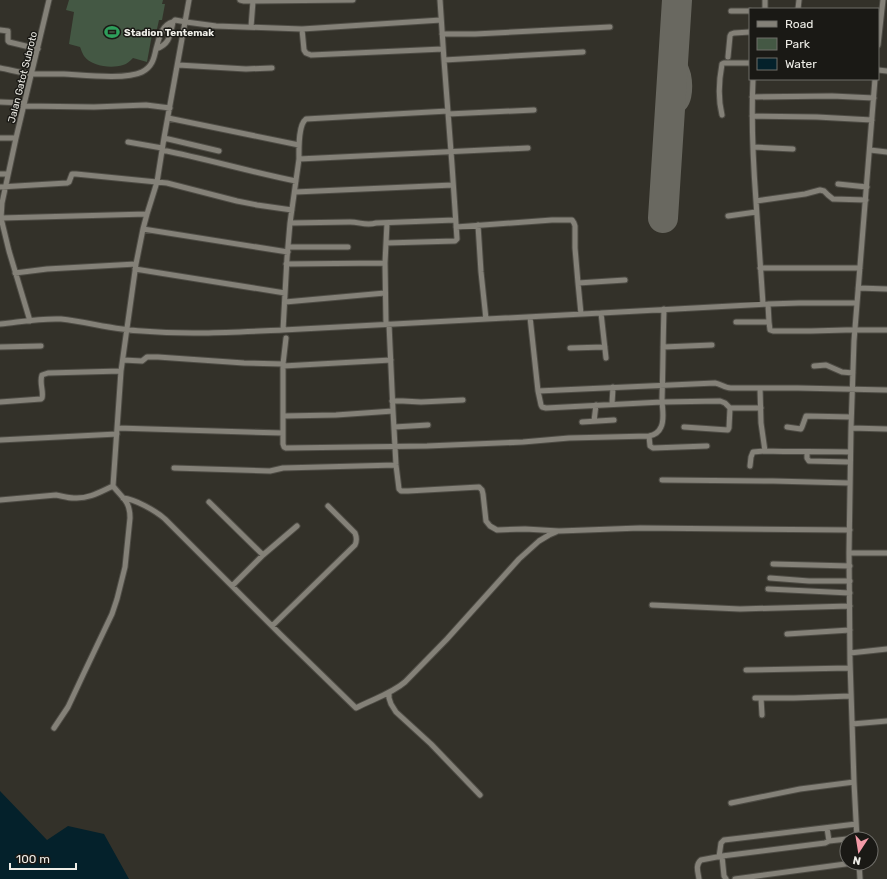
<svg xmlns="http://www.w3.org/2000/svg" width="887" height="879" font-family="Rubik,sans-serif">
<style>
.green{fill:#445844}
.water{fill:#04212b}
.lines{fill:none;stroke-linecap:round;stroke-linejoin:round}
.taxiway{stroke:#696860;stroke-width:12}
.runway{stroke:#696860;stroke-width:30}
.minor-casing{stroke:#4e4c45;stroke-width:7}
.minor{stroke:#848178;stroke-width:5}
.labels{text-anchor:middle;stroke-width:3;stroke-linejoin:round;paint-order:stroke}
.poi-label{font-size:10px;font-weight:bold;fill:#efeee8;stroke:#1a1915;text-anchor:start}
.street-label{font-size:10px;fill:#efeee8;stroke:#1a1915}
</style>
<rect width="100%" height="100%" fill="#333129"/>
<!-- green -->
<path class="green" d="M69,0H163L162,4H165L162,20H159L157,29H153L147,62L133,58C130,61 127,64 123,65C111,69 91,66 84,56C82,53 81,49 80,47L69,44L74,12L66,10Z"/>
<!-- water -->
<path class="water" d="M0,791L47,840L68,826L104,834L129,879H0Z"/>
<g class="lines">
<!-- taxiway -->
<path class="taxiway" d="M670,105L672,107C688,111 687,85 685,75C682,65 677,55 674,45"/>
<!-- runway -->
<path class="runway" d="M663,218L677,0"/>
<!-- minor casing -->
<g class="minor-casing">
<path id="minor" d="M240,0L244,1H253
M765,9V0
M798,9L799,0
M731,11H750
M251,27L253,1L353,0
M302,29L304,50L306,53L311,55L443,49
M0,30L8,31V41L9,42L38,49
M442,34H475L610,27
M878,45L883,0
M156,49C159,39 161,25 173,22
M728,57L730,36L731,34L734,33L750,32
M444,60L583,52
M178,65L246,69L272,68
M0,68C11,70 22,73 33,74C43,74 53,74 64,74C83,75 126,80 142,72C152,67 154,59 156,49C170,44 170,35 173,22L175,20L186,22L216,26L302,29L441,20
M878,70L887,71
M753,79C751,120 753,161 756,201
M752,97L832,96L874,98
M0,102L24,103
M23,106L94,107L146,105L170,108
M448,111L306,119C298,125 299,148 299,159L528,148
M448,114L534,110
M722,115C718,99 719,80 722,64L724,63H750
M752,116L817,117L872,120
M168,118L299,145
M0,138H16
M164,138L219,151
M128,142L162,148
M753,147L793,149
M162,150C207,159 251,172 296,181
M870,150L887,152
M0,174H8
M838,184L867,187
M0,187L67,183L69,182L72,174H76L167,183L237,201L257,205L292,210
M295,192L453,185
M147,214L157,182L164,138L189,0
M728,216L756,212
M1,218L147,214L143,229L136,264L47,269L15,273
M290,223L350,222C360,222 366,226 376,223L455,220
M478,225L481,272L486,319
M456,227L552,220H572L574,223L575,226V248L578,283
M143,229L288,252
M386,243L455,241L457,239L452,165L444,60L440,0
M288,247H348
M286,264L385,263
M760,268H860
M135,269L285,293
M858,288L887,289
M285,302L385,293
M763,304L756,201L805,194L820,190L824,191L828,195L833,199L866,200
M768,304L769,322
M601,313L606,358
M581,314L578,283L625,280
M530,317L538,391L541,405L542,407L546,408L662,402L720,401L725,403L730,408H761
M30,321L9,251L1,218L2,203L16,138L49,0
M736,322H769L770,330L773,331H811L846,330H887
M0,324C20,322 40,318 61,319C88,322 115,330 142,331C189,335 236,332 283,330L768,304L799,303H857
M386,324L385,263L387,223
M389,324L393,411L396,465L399,489L401,491H408L479,487L482,490L483,494L486,521L490,526L497,530L525,529L559,531L640,528L850,530
M283,330L287,258L290,223L299,159
M286,338L283,364V444L284,447L286,448L427,446L523,442L569,438L649,436C654,435 659,432 661,427C665,419 662,408 662,399C663,369 663,339 664,309
M0,347L41,346
M663,347L712,345
M570,348L605,347
M123,360L142,361L147,357H158L244,363L283,364
M283,366L391,360
M814,366L826,365L842,372L853,373
M760,388L761,423L765,451C794,452 822,451 850,452
M538,391L715,383C721,384 725,388 731,388H798L887,390
M392,401H403L421,402L463,400
M0,402L41,399L42,398C44,391 39,383 42,375L48,373L121,371
M612,404L613,387
M283,416L336,415L393,411
M594,421L596,405
M582,422L614,420
M394,427L428,425
M684,427L728,430L729,428L730,408
M787,427L801,429L802,427L806,416L851,417
M117,428L283,433
M851,428L887,429
M649,436L650,446L653,448L707,446
M0,440L117,434
M807,452V458L809,461L850,462
M750,466L751,457L753,452L765,451
M174,468L270,471L283,468L396,465
M662,480L773,481L850,483
M123,498C135,499 156,511 165,519L280,634L356,708C373,699 391,694 405,682L447,639L519,559L539,541L549,535L556,532
M0,500L56,495C62,496 68,498 74,498C89,499 100,492 113,486
M209,502L263,555
M849,553H887
M773,564L850,566
M770,578L809,581H850
M232,586L263,555L297,526
M768,589L850,593
M652,605L740,609L850,606
M272,626L355,545C357,541 357,538 355,533L328,506
M787,634L850,630
M850,653L887,649
M746,670L850,668
M389,693V698L391,704L396,712L431,744L480,795
M755,698H794L851,696
M761,698L762,715
M852,724L887,721
M54,728L68,707L83,675L112,614L117,599L125,567L130,518C130,501 123,499 113,486L121,371L136,264
M731,803L800,789L854,782
M827,828L829,841
M857,839L854,782L850,661L849,553L851,428L854,341L875,79
M722,856L724,876L726,879
M719,857L721,843L724,840L856,824
M859,863L860,879
M699,879C698,872 695,865 701,860L722,856L825,843L829,841L847,839
M735,879L853,863"/>
</g>
<!-- minor -->
<use href="#minor" class="minor"/>
</g>
<!-- icons -->
<defs>
<g id="stadium-bare" transform="scale(1.2)"><path d="M0-5a6.5 5 0 1 0 0 10a6.5 5 0 1 0 0-10ZM-3.5-1.8h7v3.6h-7Z" fill="#2e9e5b" stroke="#1a1915" stroke-width="2.5" paint-order="stroke"/></g>
</defs>
<g fill-rule="evenodd">
<use href="#stadium-bare" x="112" y="32"/>
</g>
<g class="labels">
<!-- poi labels -->
<g class="poi-label">
<text x="124" y="36">Stadion Tentemak</text>
</g>
<!-- street labels -->
<g class="street-label">
<text transform="translate(22 77) rotate(-76)" y="4">Jalan Gatot Subroto</text>
</g>
</g>
<!-- legend -->
<rect x="749" y="8" width="130" height="72" fill="#1a1915" stroke="#6f6e69"/>
<rect x="757" y="21" width="20" height="6" fill="#848178" stroke="#6f6e69"/>
<text x="785" y="28" font-size="12" fill="#efeee8">Road</text>
<rect x="757" y="38" width="20" height="12" fill="#445844" stroke="#6f6e69"/>
<text x="785" y="48" font-size="12" fill="#efeee8">Park</text>
<rect x="757" y="58" width="20" height="12" fill="#04212b" stroke="#6f6e69"/>
<text x="785" y="68" font-size="12" fill="#efeee8">Water</text>
<!-- north arrow -->
<g transform="translate(859 851) rotate(192)"><circle r="19" fill="#1a1915" stroke="#6f6e69"/>
<path d="M0-3L7 15L0 10L-7 15Z" fill="#f39aa7"/>
<text y="-6" font-size="11" font-weight="bold" text-anchor="middle" fill="#efeee8">N</text>
</g>
<!-- scale -->
<path d="M10 863v6h66v-6" fill="none" stroke="#efeee8" stroke-width="2"/>
<text x="16" y="863" font-size="12" fill="#efeee8" stroke="#1a1915" stroke-width="3" paint-order="stroke">100 m</text>
</svg>
